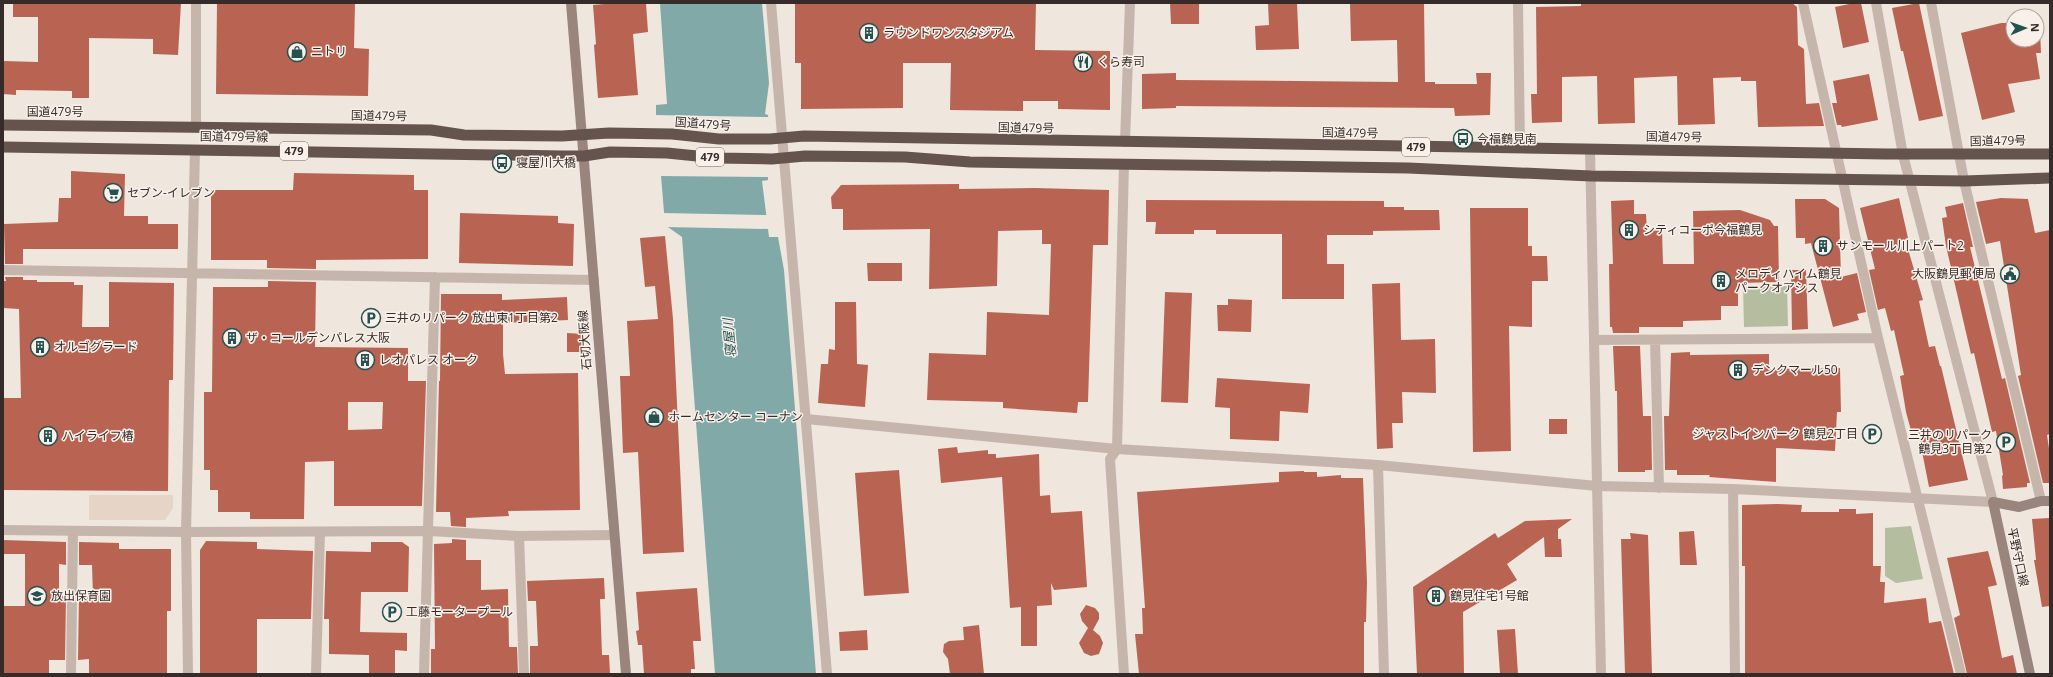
<svg xmlns="http://www.w3.org/2000/svg" width="2053" height="677" font-family="'Open Sans','Noto Sans JP',sans-serif">
<style>
.green{fill:#b5bd9f}
.plaza{fill:#e6d5c6}
.water{fill:#80a9a8}
.pier{fill:#efe6de}
.building{fill:#b96352;fill-rule:evenodd}
.lines{fill:none;stroke-linecap:round;stroke-linejoin:round}
.minor{stroke:#c6b5ab;stroke-width:10}
.tertiary{stroke:#c6b5ab;stroke-width:10}
.secondary{stroke:#9a857c;stroke-width:10}
.trunk{stroke:#65544e;stroke-width:11}
.labels{text-anchor:middle;stroke-width:3;stroke-linejoin:round;paint-order:stroke}
.shield{fill:#f8f0e9;stroke:#706763;stroke-width:1}
.shield-label{font-size:11px;font-weight:bold;fill:#352c29}
.poi-label{font-size:12px;fill:#352c29;stroke:#f8f0e9;text-anchor:start}
.street-label{font-size:12px;fill:#352c29;stroke:#f8f0e9}
.water-label{font-size:13px;font-style:italic;fill:#235251;stroke:#f8f0e9}
</style>
<rect width="100%" height="100%" fill="#efe6de"/>
<!-- green -->
<path class="green" d="M1787,286L1788,326L1744,327L1743,287Z
M1911,526L1923,579L1896,583L1885,576V528Z"/>
<!-- plaza -->
<path class="plaza" d="M89,495H173V508L165,520H89Z"/>
<!-- water -->
<path class="water" d="M660,3H762L769,83L765,114L768,115L772,176H768V180L762,181L769,237H778L784,270L816,674H715L682,237L668,227L664,212L656,114V105L667,104Z"/>
<!-- pier -->
<path class="pier" d="M654,115L769,117L773,177L659,176Z
M662,213L768,215L770,229L666,227Z"/>
<!-- building -->
<path class="building" d="M13,3H181L178,55L153,54V39L89,38V98H72V91L16,90V95L3,94V61L38,62V17H13Z
M217,3H355L354,48L369,49L368,96L216,94Z
M615,3H646L648,32L633,34L638,95L598,98L594,45L596,44L593,5Z
M795,3H1036L1035,50L1110,51V110L1058,109V101H1023V111L950,110L951,63H903V108L801,109V63H795Z
M1170,3H1199V24H1171Z
M1268,3H1297L1299,49L1256,50L1255,26L1269,25Z
M1350,3H1424L1425,82H1435V84H1477L1476,73H1491L1490,115L1455,116L1454,108L1176,106V108L1142,109V74L1176,73V80L1398,82L1397,40L1351,41Z
M1581,3H1792L1797,7L1798,45L1804,49L1806,104L1819,103L1824,126L1758,127L1756,81H1741V77L1713,78L1715,124L1678,125L1677,76L1634,78L1635,123L1598,124L1597,76L1562,77V122L1532,123L1531,94H1537L1536,7L1581,6Z
M1854,3H1861L1869,42L1843,48L1835,7Z
M1919,3L1943,116L1919,121L1903,51H1901L1892,8Z
M2001,23H2013V40H2037V30H2040L2041,53H2036L2040,79L2008,84L2015,112L1982,120L1961,33Z
M1869,74L1878,120L1842,127L1841,125H1837L1832,103H1837L1833,81Z
M71,171L125,174L124,216H148V224H178V249H23V264H5L4,224L58,222L59,198H71Z
M294,173L414,175V190H428V259L316,260V269L267,268V260H211V190H293Z
M959,184V189L1035,188L1109,190L1108,245H1093L1088,402H1078L1077,413L1003,408V402L927,400L929,353L986,355L987,312L1049,315L1051,244H1042V230L998,231L997,286L929,289L930,229L843,230V209H832L831,197L841,185Z
M1899,198L1908,238L1905,239L1923,300L1919,301L1929,347L1935,346L1940,366H1941L1968,480L1929,487L1919,436L1913,438L1906,412L1900,376L1904,375L1894,330L1891,331L1885,308L1878,310L1869,270L1875,269L1860,208Z
M2001,198L2028,199L2035,233L2050,230V434L2047,435L2050,455V483H2043L2018,376L2021,375L2000,241L1986,244L1976,202Z
M1795,199H1825L1839,208L1841,277L1857,273L1866,312L1857,314L1859,320L1833,327L1811,243L1805,244V238H1796Z
M1146,200L1384,201V207H1404V210H1439L1440,230L1373,231V235H1327V264H1344V299H1282V234H1216V230H1194V234H1155L1156,222H1146Z
M1634,200V214H1646L1647,231L1662,230L1663,264H1694L1693,211L1740,210L1770,220L1774,226H1778L1779,282L1738,283V306H1721V320L1683,321V327H1639V333H1613L1612,327H1610L1609,264H1613L1611,201Z
M1963,203L1973,247H1970L2002,379L2005,378L2030,483H2027V487L2003,489L2002,476L2003,475L1996,431L1992,432L1974,353L1971,354L1946,246L1942,218L1947,217L1945,207Z
M1470,208H1528V246H1532V256H1547L1548,281H1532V327L1509,326L1511,451L1473,452Z
M460,213L558,216V223L574,224L573,266L459,263Z
M665,236L673,319L684,552L643,554L638,452L623,453L620,376H630L627,321L658,319L655,286L645,287L640,238Z
M867,263H902V281H868Z
M1791,270H1806L1808,329L1792,330Z
M5,277H23V280H37V282H74V285H83L82,327H109V282L174,283L173,380H169L168,491L3,490V398H21L19,309L3,308V281H6Z
M268,281L316,282L315,347L408,348V381H426L422,506H334V461L305,462L304,519H250V512H218V490H210V470H204V392H212L213,287H268ZM348,402H383L382,429L348,430Z
M1400,283L1401,340L1435,339L1436,393L1402,392L1403,423H1392L1393,448L1377,449L1372,284Z
M1165,292L1192,293L1188,403L1161,402Z
M441,294H502V300L567,297L568,320L503,323V354L505,374L578,373L580,510L508,511L509,516L466,518V527L451,526L450,512H436L439,381H440Z
M1228,299L1252,300L1251,332L1218,331L1217,305H1228Z
M835,302H856L857,364L868,365L865,407L818,403L821,364H828L829,349L835,350Z
M567,333L583,334L582,352H567Z
M1613,346H1640L1643,416H1651L1652,470H1645V472H1618L1617,391H1615Z
M1690,352V355L1769,354V369L1840,368L1841,412H1837L1835,451L1776,448V482L1709,477L1710,475H1677V470H1665L1664,416H1669L1671,353Z
M1217,378L1310,384L1308,413L1280,411L1279,441L1230,439V408L1215,407Z
M1549,419H1567V434H1549Z
M957,447L958,453L988,450V454H996V458L1039,454L1040,496L1050,495L1051,513L1082,511L1087,587L1054,590L1051,583L1052,605L1037,606V646H1021V607L1010,608L1002,477L941,483L938,449Z
M899,470L909,593L864,596L855,473Z
M1304,471V472H1317V477L1341,475V478H1363L1367,582L1366,622H1364V674H1139L1135,634H1143L1142,608H1145L1137,492L1279,482V472Z
M1777,504L1802,505L1801,512H1839V509H1856V514L1873,513V566H1881L1880,582H1885L1884,603L1926,598L1929,623L1941,621L1954,674H1745V566H1742V505Z
M2049,518L2050,606L2042,607L2034,560H2036L2032,519Z
M1572,519L1558,529V539H1561L1562,557H1545L1544,537L1507,564L1517,580L1463,612L1464,674H1417L1413,587L1495,533L1498,538L1525,521Z
M1694,531L1697,565H1680L1679,532Z
M1630,533L1648,535L1652,674H1625L1621,539H1631Z
M452,539L466,540V560H481V590L508,589L509,647H517L518,674H431V649H435L434,544L452,543Z
M3,540L66,542V565L59,564V596H66L65,660H49V674H3V606H25V554H3Z
M206,541L257,542V549L313,551L311,619H257V674H200V550Z
M79,542L119,543V549H171V611H167V674H89V659L78,660L79,596H93L92,565H79Z
M371,542H402L409,547L408,592H361L360,632L407,633V651L395,650V674H369V655L329,654V619H324L326,551L371,552Z
M1988,551L1997,585L1988,587L2002,658L2013,655L2017,674H1967L1954,618L1960,615L1947,558Z
M604,578L605,599H600L602,655H609L610,674H530V646H538L536,601H528L527,581Z
M697,588L701,641H693L695,669H691V674H644L642,645H638L636,631L639,630L636,592Z
M1086,605L1095,608L1099,613V619L1093,630L1100,636L1103,643L1099,654L1091,656L1084,653L1079,643L1088,628L1082,621L1080,614Z
M979,625L984,674H950L948,659L943,652L944,644L949,641L964,640L963,627Z
M1515,629L1518,674H1500L1497,630Z
M867,630L868,650L840,651L839,632Z"/>
<g class="lines">
<!-- minor -->
<path class="minor" d="M1518,3L1520,147
M1803,3L1878,338L1961,674
M1931,3L1964,181L2041,501
M196,127V3
M1125,142L1130,3
M1590,149L1601,674
M3,270L594,280
M1594,340L1878,338
M1655,340L1659,488
M806,419L1117,449L1378,465L1597,486L1733,489L1993,502
M1378,465L1384,674
M1733,489L1735,674
M519,536L524,674
M71,674L73,531
M188,674L186,532L195,150
M316,674L320,532
M424,674L435,277
M1124,674L1110,459L1117,449L1124,164"/>
<!-- tertiary -->
<path class="tertiary" d="M771,3L827,674
M1876,3L1903,155L1993,502
M3,530L186,532L429,531L519,536L614,535"/>
<!-- secondary -->
<path class="secondary" d="M571,3L626,674
M2030,674L1993,502L2019,507L2041,501H2050"/>
<!-- trunk -->
<path class="trunk" d="M3,125L431,130L464,135L562,136L609,133L672,134L719,139H770L804,136L1886,154H2050
M3,147L563,156H584L610,152L667,153L717,158L772,159L805,156L905,157L970,162L1408,168L1591,176L1964,181L2050,178"/>
</g>
<!-- icons -->
<defs>
<g id="building-ring" transform="scale(1)"><circle r="9.5" fill="#f8f0e9" stroke="#235251" stroke-width="1.5"/><path d="M-4-6H4V6H1V3H-1V6H-4ZM-2.5-4.3h1.7v1.8h-1.7ZM.8-4.3h1.7v1.8H.8ZM-2.5-1h1.7V.8h-1.7ZM.8-1h1.7V.8H.8Z" fill="#235251"/></g>
<g id="shop-ring" transform="scale(1)"><circle r="9.5" fill="#f8f0e9" stroke="#235251" stroke-width="1.5"/><path d="M-5-2.5h2.3a2.7 3.5 0 0 1 5.4 0H5L5.5 6h-11ZM-1.5-2.5h3a1.5 2.3 0 0 0-3 0Z" fill="#235251"/></g>
<g id="restaurant-ring" transform="scale(1)"><circle r="9.5" fill="#f8f0e9" stroke="#235251" stroke-width="1.5"/><path d="M-5-6h1v4h1v-4h1v4h1v-4h1v5L-1.5 .5V6h-2V.5L-5-1ZM5-6V6H3V1.5H1.5Q1.5-4 5-6Z" fill="#235251"/></g>
<g id="bus-ring" transform="scale(1)"><circle r="9.5" fill="#f8f0e9" stroke="#235251" stroke-width="1.5"/><path d="M-5-6H5V4H4V6H2V4H-2V6H-4V4H-5ZM-3.5-4V0h7V-4ZM-3.5 1.2v1.5H-2V1.2ZM2 1.2v1.5H3.5V1.2Z" fill="#235251"/></g>
<g id="supermarket-ring" transform="scale(1)"><circle r="9.5" fill="#f8f0e9" stroke="#235251" stroke-width="1.5"/><path d="M-6-5.5h2.5l.6 2H6L4.5 2H-2.5L-4.4-4H-6ZM-1.5 3.2a1.3 1.3 0 1 0 .1 0ZM3 3.2a1.3 1.3 0 1 0 .1 0Z" fill="#235251"/></g>
<g id="civic-ring" transform="scale(1)"><circle r="9.5" fill="#f8f0e9" stroke="#235251" stroke-width="1.5"/><path d="M-.6-6.5H3V-4.5H.6V-3L4-1V1h2V6H-6V1h2V-1L-.6-3ZM-1.2 2.5V6h2.4V2.5Z" fill="#235251"/></g>
<g id="parking-ring" transform="scale(1)"><circle r="9.5" fill="#f8f0e9" stroke="#235251" stroke-width="1.5"/><path d="M-3.5-5.5H1a3.5 3.5 0 0 1 0 7H-1V5.5H-3.5ZM-1-3.4V-.6H.8a1.4 1.4 0 0 0 0-2.8Z" fill="#235251"/></g>
<g id="school-ring" transform="scale(1)"><circle r="9.5" fill="#f8f0e9" stroke="#235251" stroke-width="1.5"/><path d="M0-5L7-2L0 1L-7-2ZM-4 1L0 2.5L4 1V4Q0 6-4 4Z" fill="#235251"/></g>
</defs>
<g fill-rule="evenodd">
<use href="#building-ring" x="869" y="33"/>
<use href="#shop-ring" x="297" y="52"/>
<use href="#restaurant-ring" x="1083" y="62"/>
<use href="#bus-ring" x="1463" y="139"/>
<use href="#bus-ring" x="502" y="163"/>
<use href="#supermarket-ring" x="113" y="193"/>
<use href="#building-ring" x="1629" y="230"/>
<use href="#building-ring" x="1823" y="246"/>
<use href="#civic-ring" x="2010" y="274"/>
<use href="#building-ring" x="1721" y="281"/>
<use href="#parking-ring" x="371" y="318"/>
<use href="#building-ring" x="232" y="338"/>
<use href="#building-ring" x="40" y="347"/>
<use href="#building-ring" x="365" y="360"/>
<use href="#building-ring" x="1738" y="370"/>
<use href="#shop-ring" x="654" y="417"/>
<use href="#parking-ring" x="1872" y="434"/>
<use href="#building-ring" x="48" y="436"/>
<use href="#parking-ring" x="2006" y="442"/>
<use href="#school-ring" x="37" y="596"/>
<use href="#building-ring" x="1436" y="596"/>
<use href="#parking-ring" x="392" y="612"/>
</g>
<g class="labels">
<!-- shield labels -->
<g class="shield">
<rect x="1402" y="138" width="28" height="18" rx="3"/>
<rect x="280" y="142" width="28" height="18" rx="3"/>
<rect x="696" y="148" width="28" height="18" rx="3"/>
</g>
<g class="shield-label">
<text x="1416" y="151">479</text>
<text x="294" y="155">479</text>
<text x="710" y="161">479</text>
</g>
<!-- poi labels -->
<g class="poi-label">
<text x="883" y="37">ラウンドワンスタジアム</text>
<text x="311" y="56">ニトリ</text>
<text x="1097" y="66">くら寿司</text>
<text x="1477" y="143">今福鶴見南</text>
<text x="516" y="167">寝屋川大橋</text>
<text x="127" y="197">セブン-イレブン</text>
<text x="1643" y="234">シティコーポ今福鶴見</text>
<text x="1837" y="250">サンモール川上パート2</text>
<text x="1735" y="278">メロディハイム鶴見<tspan x="1735" dy="14">パークオアシス</tspan></text>
<text x="1996" y="278" text-anchor="end">大阪鶴見郵便局</text>
<text x="385" y="322">三井のリパーク 放出東1丁目第2</text>
<text x="246" y="342">ザ・コールデンパレス大阪</text>
<text x="54" y="351">オルゴグラード</text>
<text x="379" y="364">レオパレス オーク</text>
<text x="1752" y="374">デンクマール50</text>
<text x="668" y="421">ホームセンター コーナン</text>
<text x="1858" y="438" text-anchor="end">ジャストインパーク 鶴見2丁目</text>
<text x="1992" y="439" text-anchor="end">三井のリパーク<tspan x="1992" dy="14">鶴見3丁目第2</tspan></text>
<text x="62" y="440">ハイライフ椿</text>
<text x="51" y="600">放出保育園</text>
<text x="1450" y="600">鶴見住宅1号館</text>
<text x="406" y="616">工藤モータープール</text>
</g>
<!-- street labels -->
<g class="street-label">
<text x="55" y="116">国道479号</text>
<text transform="translate(379 116) rotate(1)" y="4">国道479号</text>
<text transform="translate(703 124) rotate(4)" y="4">国道479号</text>
<text transform="translate(1026 128) rotate(1)" y="4">国道479号</text>
<text transform="translate(1350 133) rotate(1)" y="4">国道479号</text>
<text transform="translate(234 137) rotate(1)" y="4">国道479号線</text>
<text transform="translate(1674 137) rotate(1)" y="4">国道479号</text>
<text transform="translate(1998 141) rotate(-1)" y="4">国道479号</text>
<text transform="translate(585 340) rotate(-94)" y="4">石切大阪線</text>
<text transform="translate(2018 557) rotate(78)" y="4">平野守口線</text>
</g>
<!-- water labels -->
<g class="water-label">
<text transform="translate(729 338) rotate(-95)" y="5">寝屋川</text>
</g>
</g>
<!-- border -->
<rect width="2053" height="677" fill="none" stroke="#352c29" stroke-width="8"/>
<!-- north arrow -->
<g transform="translate(2025 28) rotate(88)"><circle r="19" fill="#f8f0e9" stroke="#aaa29c"/>
<path d="M0-3L7 15L0 10L-7 15Z" fill="#235251"/>
<text y="-6" font-size="11" font-weight="bold" text-anchor="middle" fill="#352c29">N</text>
</g>
</svg>
